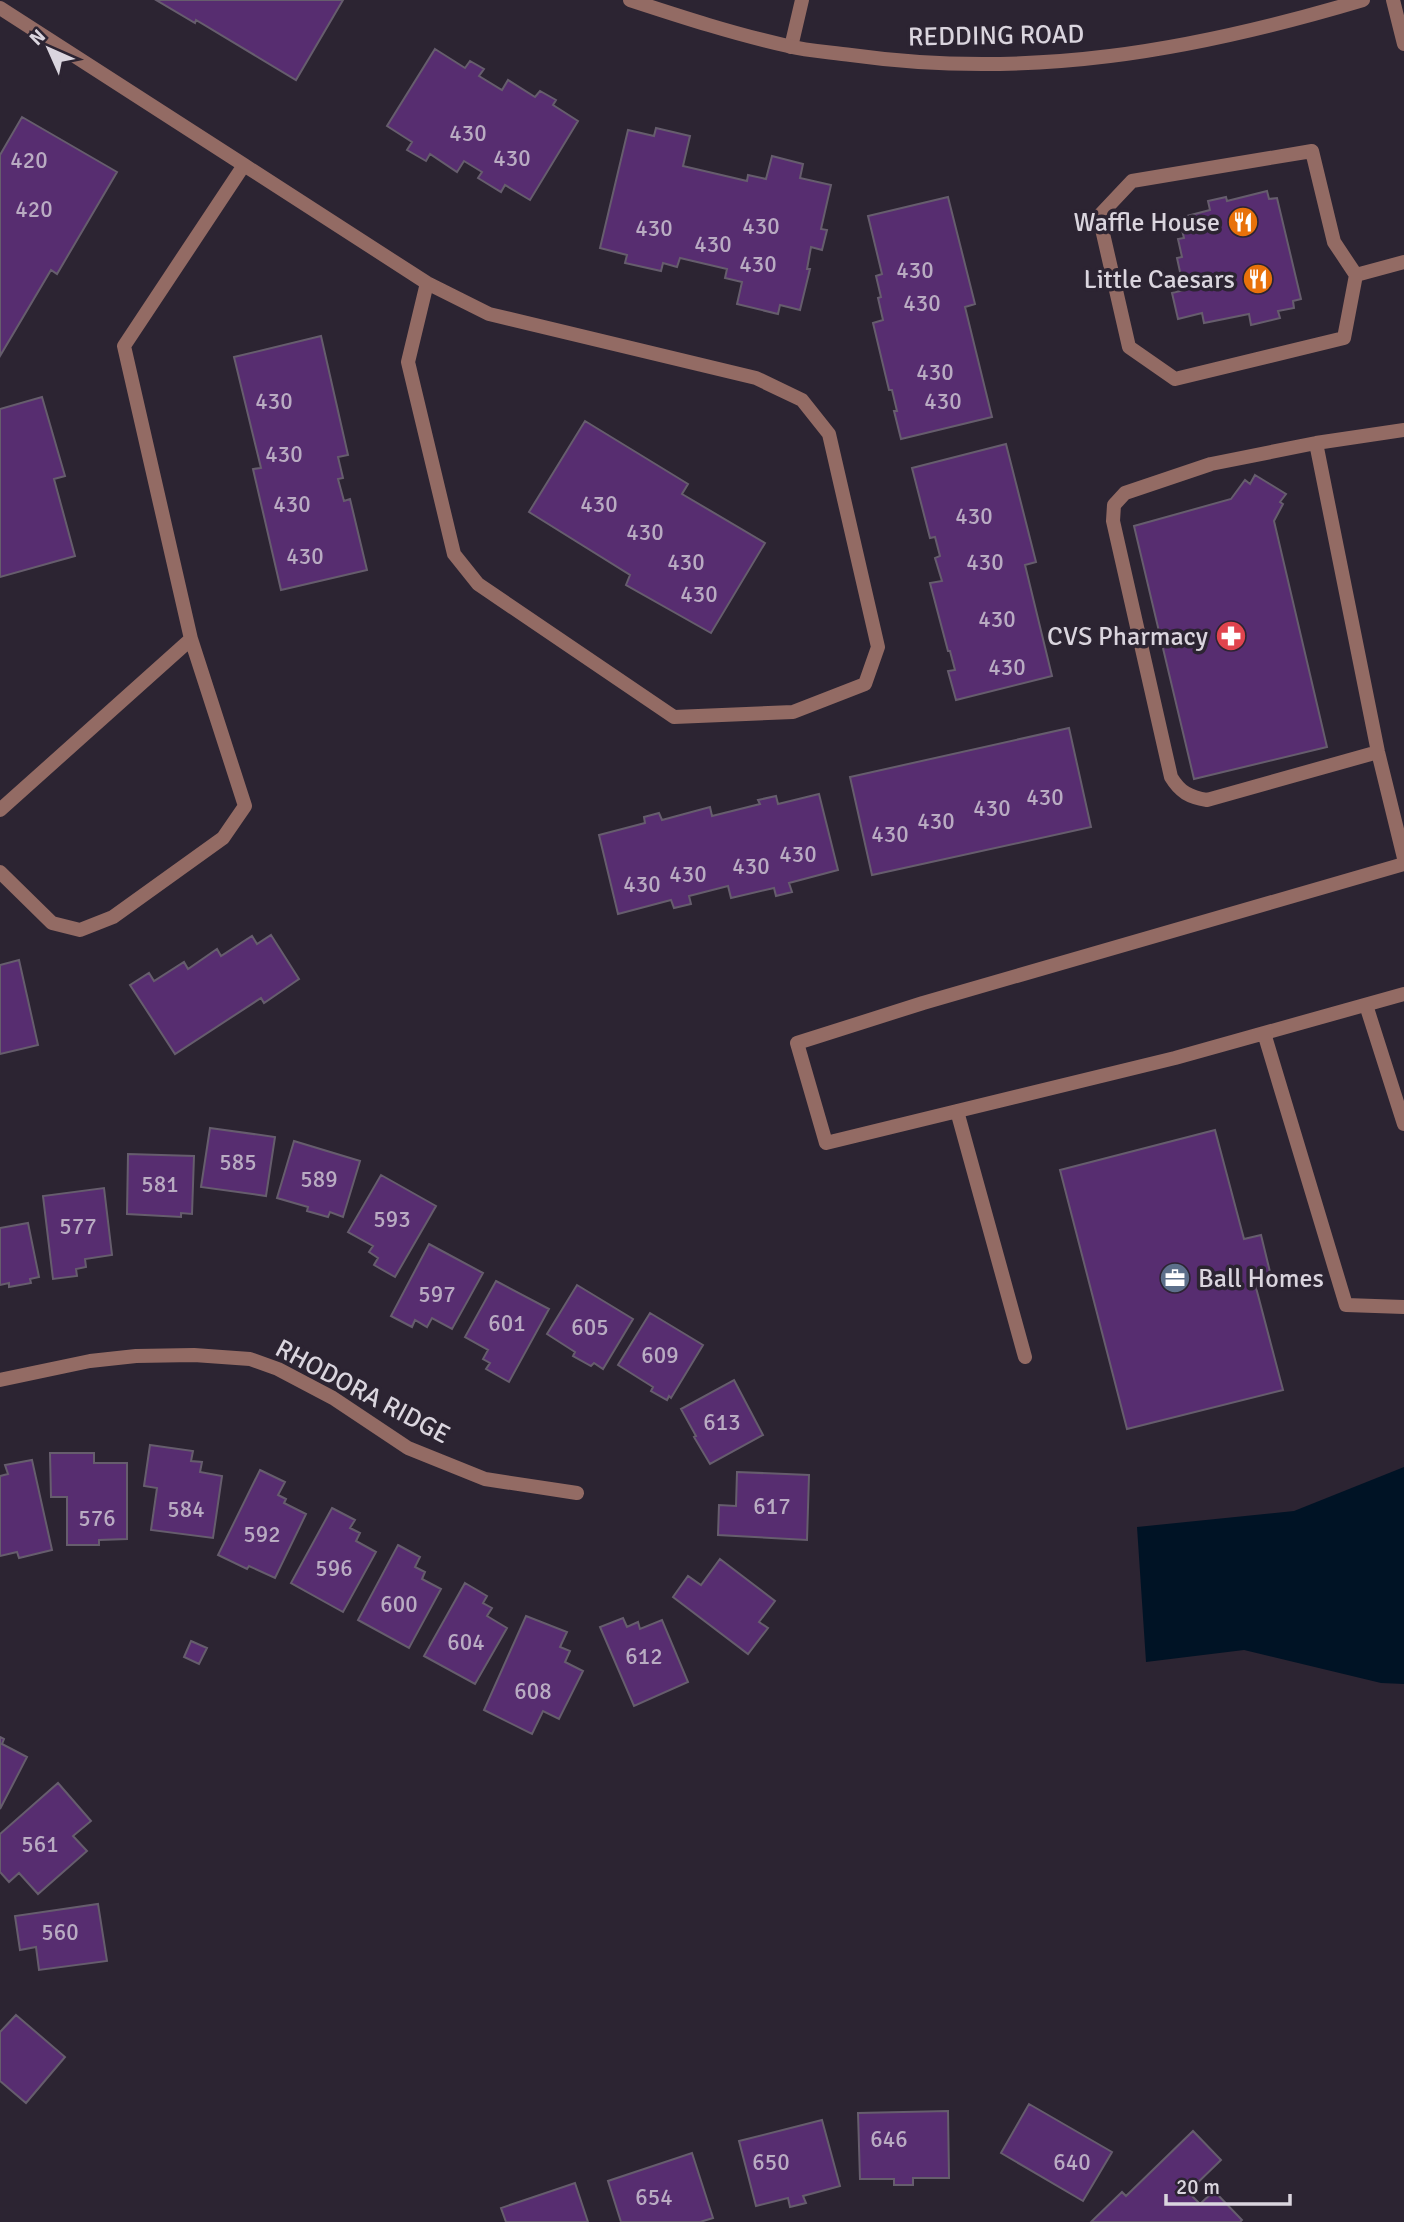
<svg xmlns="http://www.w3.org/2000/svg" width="1404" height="2222" font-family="Signika,sans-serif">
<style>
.water{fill:#001325}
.building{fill:#572d70;stroke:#665d6d;stroke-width:2}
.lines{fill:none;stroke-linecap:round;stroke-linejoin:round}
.service{stroke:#936b64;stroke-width:14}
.minor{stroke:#936b64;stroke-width:14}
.tertiary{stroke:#936b64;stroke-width:14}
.labels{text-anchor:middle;stroke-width:7;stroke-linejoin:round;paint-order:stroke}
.number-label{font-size:23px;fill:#b9abc2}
.street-label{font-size:26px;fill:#dad5de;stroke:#2c2432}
.poi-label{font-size:26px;fill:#dad5de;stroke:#2c2432;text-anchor:end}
</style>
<rect width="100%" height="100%" fill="#2c2432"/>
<!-- water -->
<path class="water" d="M1404,1467V1684L1381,1683L1244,1650L1146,1662L1137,1527L1294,1511Z"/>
<!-- building -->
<path class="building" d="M156,0H343L296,80L196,20L195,23Z
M435,49L465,68L470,61L484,69L479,76L502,90L508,80L535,97L540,91L556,100L553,105L578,121L530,200L505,185L501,192L478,178L482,172L464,161L457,172L430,154L426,161L407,150L412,142L387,126Z
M22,117L117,172L57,274L51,270L0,356V155Z
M656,128L690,136L683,166L747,181L748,175L766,179L772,156L803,164L800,178L831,185L821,229L827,230L822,250L811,247L807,269H810L800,310L780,305L778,314L737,304L742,282L725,278L727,269L680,258L677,267L663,263L661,271L625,263L627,255L600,248L628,130L654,136Z
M1267,191L1269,199L1277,198L1301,299L1293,301L1294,308L1278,311L1280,318L1251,325L1249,314L1204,323L1202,313L1178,319L1172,293L1184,290L1177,258L1182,257L1178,239L1184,238L1179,218L1210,210L1208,201L1226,197L1227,201Z
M948,197L975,304L965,307L992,417L901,439L894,411H897L892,390H889L873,323L883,320L878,298L881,297L876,276L882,274L868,216Z
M321,336L348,455L338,457L343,478L338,479L344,501L350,499L367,570L281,590L253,469L261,468L234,357Z
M42,397L65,476L54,479L75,556L0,577V409Z
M585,421L688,484L682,494L765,543L711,633L626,585L630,575L529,512Z
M1006,444L1036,562L1025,565L1052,676L956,700L948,671L955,670L950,651H948L930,583L942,581L935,558L940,556L935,537L930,538L912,468Z
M1255,475L1286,494L1280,502L1283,504L1274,521L1327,747L1194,779L1134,526L1231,499L1245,480L1250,484Z
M1069,728L1091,827L872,875L850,777Z
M819,794L838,870L789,883L792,892L776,896L774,888L731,898L728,886L689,896L691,904L674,908L671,900L618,914L599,835L645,823L644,817L659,813L662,820L710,807L712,816L760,804L758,800L776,796L778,804Z
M271,935L299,979L264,1003L261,998L175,1054L130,985L149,973L154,981L184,962L188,969L217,949L221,956L252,936L257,944Z
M19,960L38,1045L0,1054V965Z
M210,1128L275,1137L266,1196L201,1187Z
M1215,1130L1244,1239L1261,1235L1271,1276L1254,1280L1283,1390L1127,1429L1060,1170Z
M294,1141L360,1161L343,1217L330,1212L328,1217L307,1211L308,1207L277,1198Z
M128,1154L194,1156L192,1214L181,1213V1217L127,1214Z
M381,1175L436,1206L395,1277L374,1265L378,1258L369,1252L373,1246L348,1232Z
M104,1188L112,1255L85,1259L86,1267L76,1269L77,1276L53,1279L43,1196Z
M28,1223L39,1277L30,1279L31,1283L9,1287V1283L0,1285V1228Z
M429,1244L483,1273L452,1329L432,1318L427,1327L415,1320L412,1327L391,1316Z
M496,1281L549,1309L509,1382L486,1369L490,1363L483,1359L488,1350L465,1337Z
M577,1285L633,1319L603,1369L594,1363L591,1366L573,1356L575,1352L547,1334Z
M650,1313L703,1345L671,1398L669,1396L667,1400L651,1391L653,1387L618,1365Z
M734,1380L763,1435L710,1464L694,1437L696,1436L681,1409Z
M150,1445L193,1451L191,1461L202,1462L200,1472L222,1476L213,1538L151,1530L157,1488L144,1486Z
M50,1453H94V1463H127V1539L99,1540V1545H67V1497H51Z
M32,1460L52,1550L19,1558L17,1552L0,1556V1476L8,1474L5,1465Z
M260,1470L285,1482L278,1495L286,1499L284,1503L306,1514L275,1578L249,1566L247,1569L218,1555Z
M737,1472L809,1475L807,1540L718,1535L719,1505L736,1506Z
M332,1508L355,1520L350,1528L360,1533L356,1541L376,1552L343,1612L291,1583Z
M398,1545L420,1557L415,1567L425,1572L422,1579L441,1589L409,1648L358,1620Z
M720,1559L775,1601L759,1622L768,1628L748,1654L673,1597L688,1576L701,1585Z
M465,1583L487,1596L483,1603L492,1608L487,1616L507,1628L475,1684L424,1656Z
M526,1616L567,1632L560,1647L570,1651L565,1662L583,1671L559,1719L543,1711L532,1734L484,1710Z
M623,1618L627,1627L638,1622L640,1629L662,1620L688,1682L634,1706L600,1627Z
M191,1641L207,1648L199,1664L184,1657Z
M0,1737L4,1739L2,1744L27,1757L0,1809Z
M58,1783L91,1821L73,1836L87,1851L38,1894L19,1873L9,1882L0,1872V1834Z
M98,1904L107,1961L39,1970L36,1947L20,1950L15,1916Z
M16,2015L65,2057L26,2103L0,2081V2032Z
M1029,2104L1112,2152L1083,2201L1001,2153Z
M948,2111L949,2178H913V2185H894V2179H860L858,2113Z
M822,2120L840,2186L803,2196L806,2203L790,2207L788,2198L756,2206L739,2141Z
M1193,2131L1221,2160L1188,2192L1200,2204L1214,2191L1242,2220L1240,2222H1091L1122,2192L1126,2196Z
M692,2153L713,2218L700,2222H621L608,2181Z
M575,2183L588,2222H506L501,2208Z"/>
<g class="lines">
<!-- service -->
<path class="service" d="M791,47L802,0
M1312,151L1334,242L1356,275L1344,338L1175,379L1129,347L1099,216L1132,181Z
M1356,275L1404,262
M1316,443L1378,752L1404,858
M1378,752L1207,800C1189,797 1180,792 1171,777L1113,521L1114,505L1125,493L1211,464L1316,443L1404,430
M1404,864L923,1003L797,1043L826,1143L1175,1058L1404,994
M1366,1005L1404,1124
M1264,1033L1346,1305L1404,1307
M957,1111L1025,1357"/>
<!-- minor -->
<path class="minor" d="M1393,0L1404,44
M0,8L244,165L124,346L191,639L0,810
M244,165L427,283L489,314L756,378L802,400L829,434L878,647L865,684L793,712L674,717L478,584L454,554L408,362L427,283
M0,872L52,923L80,930L113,917L223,838L245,806L191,639
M0,1380L90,1361L136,1356L194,1355L250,1359L278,1369L333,1398L408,1448L485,1479L577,1493"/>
<!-- tertiary -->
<path class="tertiary" d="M630,0C682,17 734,34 788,46C808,51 830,52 851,55C1030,80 1192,51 1363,0"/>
</g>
<!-- icons -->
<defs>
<g id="restaurant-disc" transform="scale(1.575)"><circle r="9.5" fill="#e8710a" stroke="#2c2432"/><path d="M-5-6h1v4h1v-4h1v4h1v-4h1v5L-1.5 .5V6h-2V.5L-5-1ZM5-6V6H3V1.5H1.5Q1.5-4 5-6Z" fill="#fff"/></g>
<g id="pharmacy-disc" transform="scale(1.575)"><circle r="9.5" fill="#e0444e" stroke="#2c2432"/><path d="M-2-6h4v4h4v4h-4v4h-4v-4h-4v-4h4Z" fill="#fff"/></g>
<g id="office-disc" transform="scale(1.575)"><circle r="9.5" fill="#5c6f8a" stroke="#2c2432"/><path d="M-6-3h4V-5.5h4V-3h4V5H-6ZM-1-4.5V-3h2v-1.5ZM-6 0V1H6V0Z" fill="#fff"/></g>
</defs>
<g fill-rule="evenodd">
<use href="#restaurant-disc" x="1243" y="222"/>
<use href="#restaurant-disc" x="1258" y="279"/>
<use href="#pharmacy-disc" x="1231" y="636"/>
<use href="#office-disc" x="1175" y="1278"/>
</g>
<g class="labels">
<!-- number labels -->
<g class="number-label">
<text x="468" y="141">430</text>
<text x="512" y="166">430</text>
<text x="29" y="168">420</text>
<text x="34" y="217">420</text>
<text x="761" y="234">430</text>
<text x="654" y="236">430</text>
<text x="713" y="252">430</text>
<text x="758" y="272">430</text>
<text x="915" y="278">430</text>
<text x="922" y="311">430</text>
<text x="935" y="380">430</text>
<text x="274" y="409">430</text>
<text x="943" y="409">430</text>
<text x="284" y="462">430</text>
<text x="292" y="512">430</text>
<text x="599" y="512">430</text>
<text x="974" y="524">430</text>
<text x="645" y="540">430</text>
<text x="305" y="564">430</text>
<text x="686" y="570">430</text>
<text x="985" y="570">430</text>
<text x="699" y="602">430</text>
<text x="997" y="627">430</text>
<text x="1007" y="675">430</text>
<text x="1045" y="805">430</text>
<text x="992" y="816">430</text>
<text x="936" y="829">430</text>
<text x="890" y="842">430</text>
<text x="798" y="862">430</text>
<text x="751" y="874">430</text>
<text x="688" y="882">430</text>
<text x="642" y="892">430</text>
<text x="238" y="1170">585</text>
<text x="319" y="1187">589</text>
<text x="160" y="1192">581</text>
<text x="392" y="1227">593</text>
<text x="78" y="1234">577</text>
<text x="437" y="1302">597</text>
<text x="507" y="1331">601</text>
<text x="590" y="1335">605</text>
<text x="660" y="1363">609</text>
<text x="722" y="1430">613</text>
<text x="772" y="1514">617</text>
<text x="186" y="1517">584</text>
<text x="97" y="1526">576</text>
<text x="262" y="1542">592</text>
<text x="334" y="1576">596</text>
<text x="399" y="1612">600</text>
<text x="466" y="1650">604</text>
<text x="644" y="1664">612</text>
<text x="533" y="1699">608</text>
<text x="40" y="1852">561</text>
<text x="60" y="1940">560</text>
<text x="889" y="2147">646</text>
<text x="771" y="2170">650</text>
<text x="1072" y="2170">640</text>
<text x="654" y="2205">654</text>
</g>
<!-- street labels -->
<g class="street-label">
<text transform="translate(996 35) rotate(-1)" y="9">REDDING ROAD</text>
<text transform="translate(363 1391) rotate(28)" y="9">RHODORA RIDGE</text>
</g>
<!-- poi labels -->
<g class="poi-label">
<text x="1220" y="231">Waffle House</text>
<text x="1235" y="288">Little Caesars</text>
<text x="1208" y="645">CVS Pharmacy</text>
<text x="1198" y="1287" text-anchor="start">Ball Homes</text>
</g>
</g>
<!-- north arrow -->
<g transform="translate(49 49) rotate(315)" stroke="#2c2432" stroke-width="5" paint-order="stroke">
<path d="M0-5L12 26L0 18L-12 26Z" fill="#dad5de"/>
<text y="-10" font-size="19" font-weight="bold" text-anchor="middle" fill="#dad5de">N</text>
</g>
<!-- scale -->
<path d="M1166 2194v10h124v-10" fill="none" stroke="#dad5de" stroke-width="3.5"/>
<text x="1176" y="2194" font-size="21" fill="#dad5de" stroke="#2c2432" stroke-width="5" paint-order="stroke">20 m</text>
</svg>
